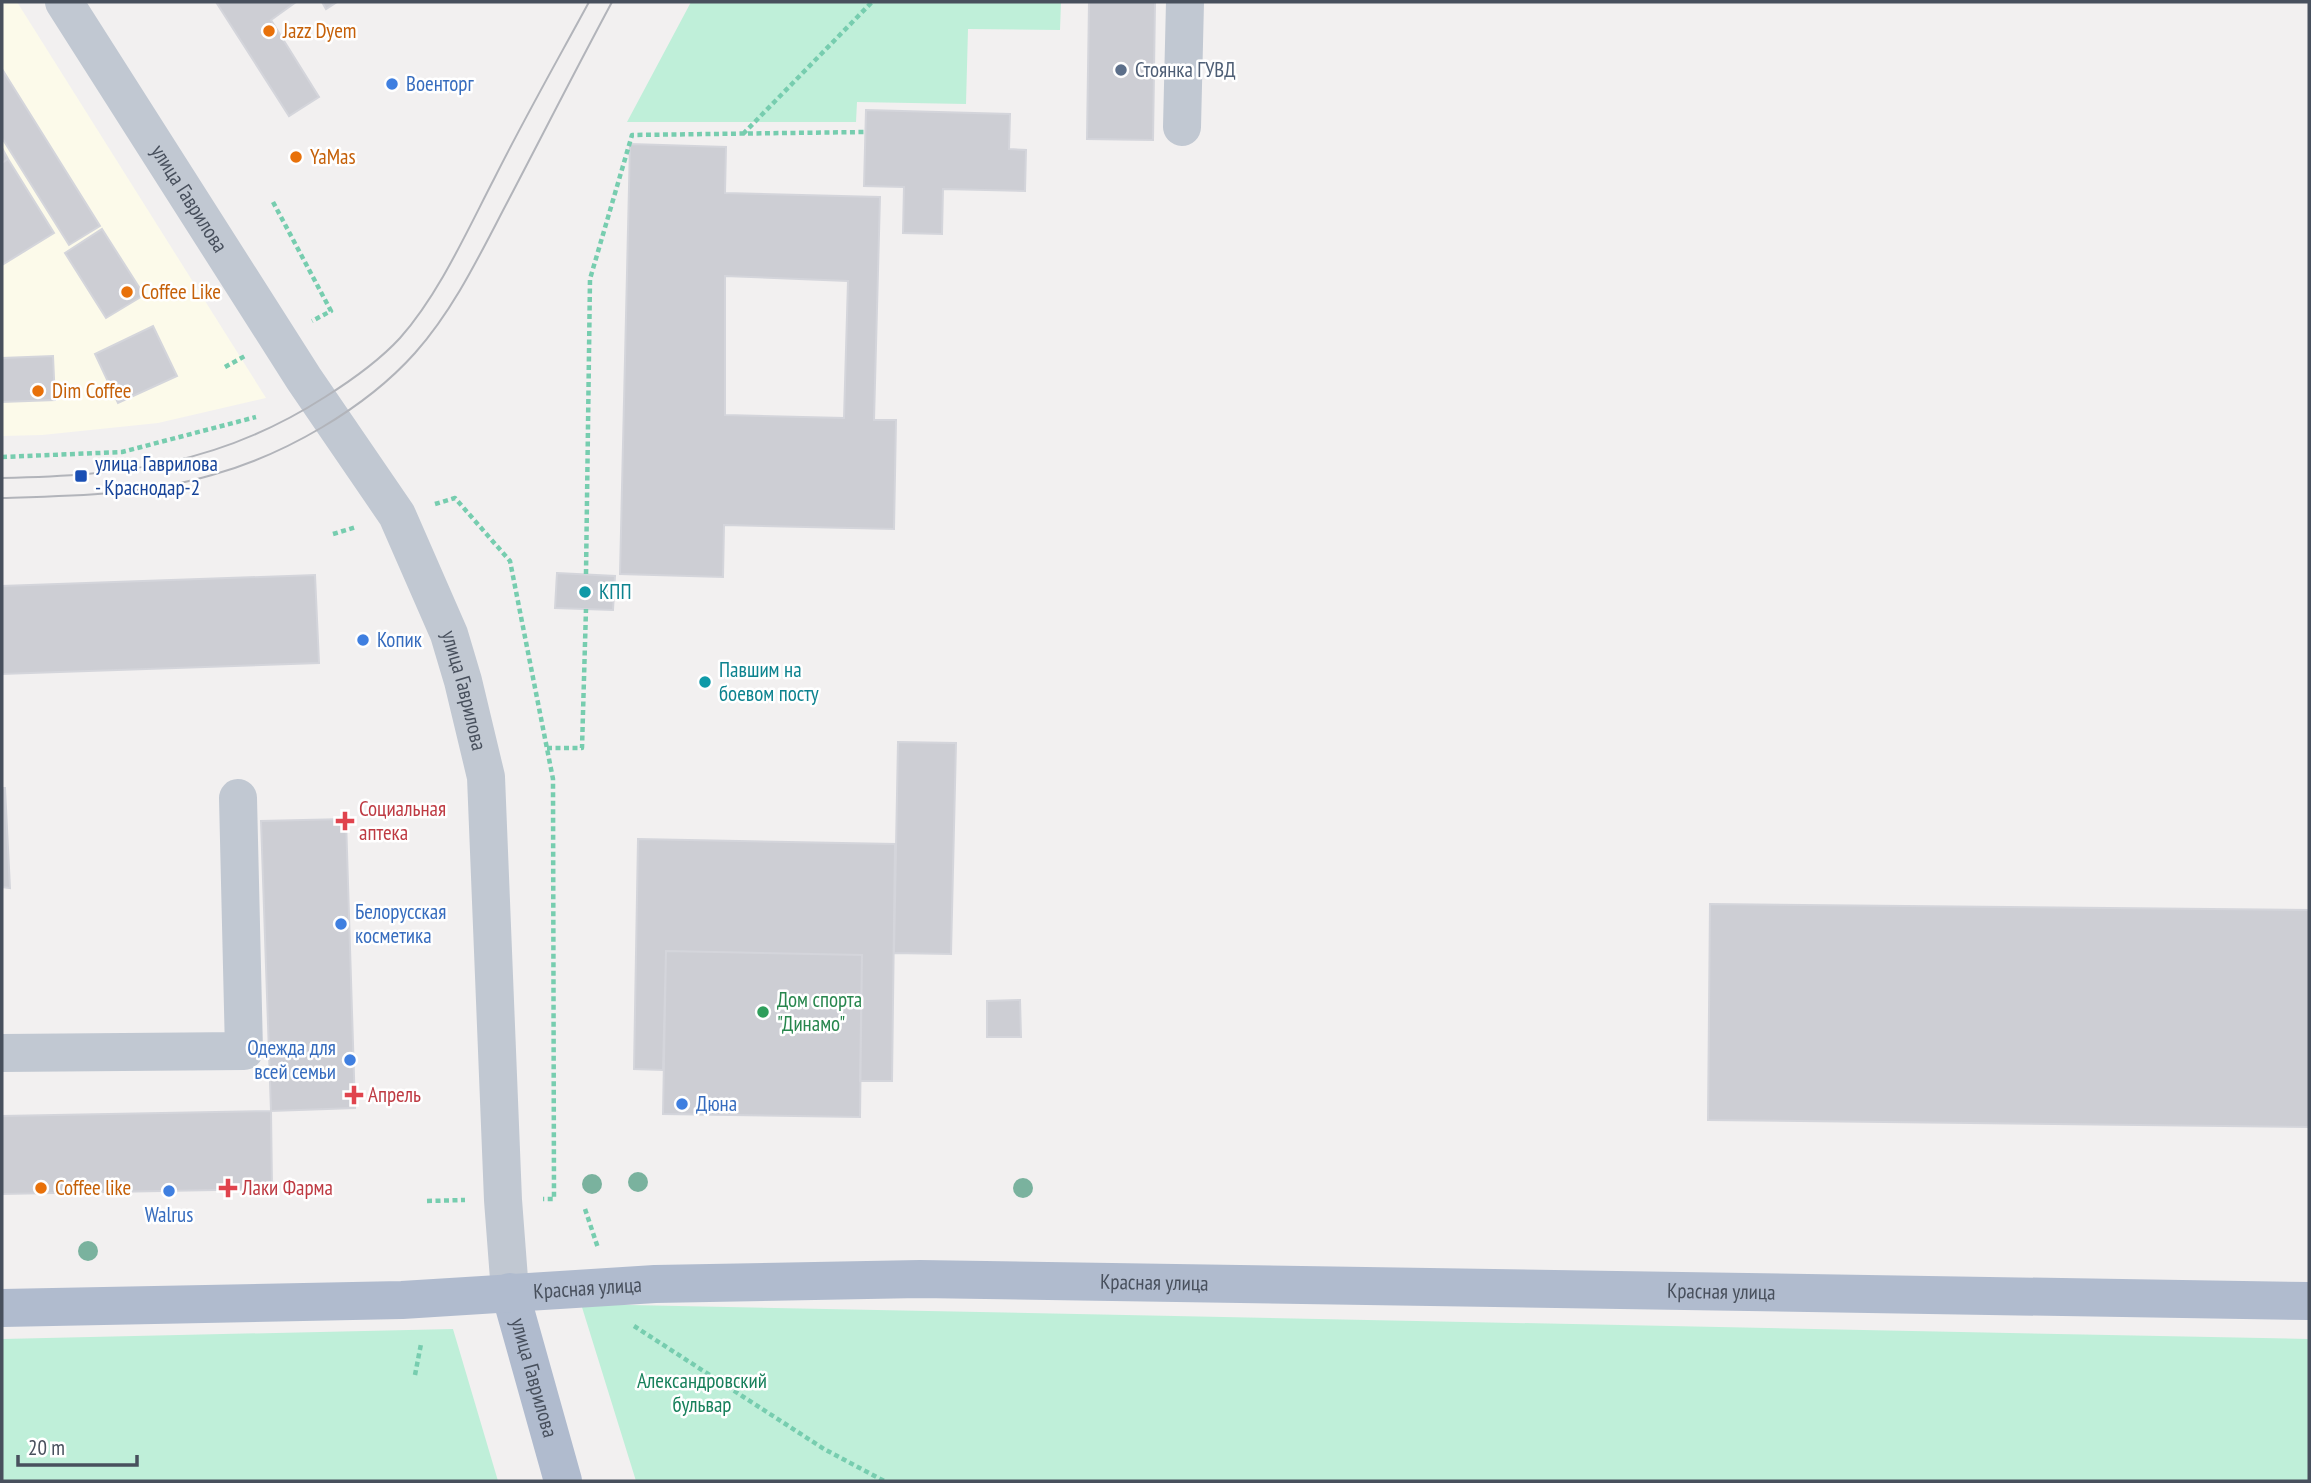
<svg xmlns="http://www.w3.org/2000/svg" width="2311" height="1483" font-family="'PT Sans Narrow',sans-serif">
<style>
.commercial{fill:#fcfaea}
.green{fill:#bfefd9}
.building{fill:#cdced4;stroke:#d4d5db;stroke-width:2;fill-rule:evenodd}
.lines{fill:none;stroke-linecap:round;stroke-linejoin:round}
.path{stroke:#77cdaf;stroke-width:4.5;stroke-dasharray:5 3.5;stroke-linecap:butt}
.minor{stroke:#c1c8d2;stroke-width:38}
.major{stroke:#b0bbce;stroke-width:38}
.tram{stroke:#b2b4ba;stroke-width:2}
.tree{fill:#7ab29e}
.food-dot{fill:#e8710a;stroke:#fff;stroke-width:2.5}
.service-dot{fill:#5c6f8a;stroke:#fff;stroke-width:2.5}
.shop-dot{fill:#3f7fe0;stroke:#fff;stroke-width:2.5}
.transit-dot{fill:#1a4fb4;stroke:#fff;stroke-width:2.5}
.culture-dot{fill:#0f9aa8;stroke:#fff;stroke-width:2.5}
.health-dot{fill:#e0444e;stroke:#fff;stroke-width:2.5}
.leisure-dot{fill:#2e9e5b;stroke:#fff;stroke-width:2.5}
.labels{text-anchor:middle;stroke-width:5;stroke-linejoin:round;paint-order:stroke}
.food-label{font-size:21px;fill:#c56008;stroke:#fff;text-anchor:start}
.service-label{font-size:21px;fill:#4e5e75;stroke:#fff;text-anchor:start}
.shop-label{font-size:21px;fill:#366cbe;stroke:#fff;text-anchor:start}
.street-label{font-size:21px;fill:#48505d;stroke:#fff}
.transit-label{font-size:21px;fill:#164399;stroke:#fff;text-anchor:start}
.culture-label{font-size:21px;fill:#0d838f;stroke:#fff;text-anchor:start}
.health-label{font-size:21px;fill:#be3a42;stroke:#fff;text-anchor:start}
.leisure-label{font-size:21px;fill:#27864d;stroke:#fff;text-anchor:start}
.park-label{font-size:21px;fill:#17805b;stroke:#fff}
</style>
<rect width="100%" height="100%" fill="#f2f0f0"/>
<!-- commercial -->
<path class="commercial" d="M2,2H17L266,398L158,423L42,435L2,436Z"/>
<!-- green -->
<path class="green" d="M691,2H1061L1060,30L968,29L966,104L857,102L856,122H627Z
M581,1304L2309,1339V1481H636Z
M453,1329L498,1481H2V1339Z"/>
<!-- building -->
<path class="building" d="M216,2H296L271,20L319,97L289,116Z
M322,2H337L326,9Z
M1089,2H1155L1153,140L1087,139Z
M2,69L100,226L69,245L2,138Z
M866,110L1010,114L1009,149L1026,150L1025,191L943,189L942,234L903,233L904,187L864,186Z
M630,144L726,147L725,193L880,197L874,420H896L894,529L724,525L723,577L620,574ZM725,276L848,281L844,418L725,415Z
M2,148L8,159L2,163Z
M8,159L54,233L2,265V163Z
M102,229L144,295L106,318L65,253Z
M153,326L177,376L118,403L95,354Z
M53,356L55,400L2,402V358Z
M557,573L615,576L613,610L555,608Z
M315,575L319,663L2,674V586Z
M898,742L956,743L951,954L894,953Z
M2,788H5L10,888L2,887Z
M346,819L355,1108L271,1111L261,821Z
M638,839L895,844L892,1081H860L862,955L666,951L663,1070L634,1069Z
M1710,904L2309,910V1127L1708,1120Z
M666,951L862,955L860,1117L663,1114Z
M1020,1000L1021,1037H987V1001Z
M271,1111L272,1189L2,1194V1116Z"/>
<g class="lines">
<!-- path -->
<path class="path" d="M743,134L872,2
M273,202L331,311L312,321
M225,367L245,356
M2,457L122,452L256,417
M435,504L455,498L510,561L553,779L554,1199H543
M333,534L356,527
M586,574L590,279L632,135L865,132
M547,748H582L586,609
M427,1201L465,1200
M585,1209L598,1248
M634,1326L824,1449L884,1481
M415,1375L421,1344"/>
<!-- minor -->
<g class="minor">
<path id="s1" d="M64,2L304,379L397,515L449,634L463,681L486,777L503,1200L510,1292"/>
<path d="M1182,127L1185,2"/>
<path d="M2,1053L244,1051L238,798"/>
</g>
<!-- major -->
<g class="major">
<path id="s2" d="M510,1292L563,1481"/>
<path id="s3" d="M2,1308L402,1300L655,1284L920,1279L2309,1301"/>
</g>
<!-- tram -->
<path class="tram" d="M2,478C125,475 219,465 325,397C352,380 378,362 400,338C439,294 467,231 494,179C524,119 557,61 589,2
M2,498C73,496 144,495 212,475C284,455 365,409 415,353C455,308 481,252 509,199C543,134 577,67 612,2"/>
</g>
<!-- trees -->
<g class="tree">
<circle cx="638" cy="1182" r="10"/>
<circle cx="592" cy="1184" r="10"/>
<circle cx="1023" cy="1188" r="10"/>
<circle cx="88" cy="1251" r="10"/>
</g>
<!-- markers -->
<g class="food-dot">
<circle cx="269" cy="31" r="7"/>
<circle cx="296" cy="157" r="7"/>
<circle cx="127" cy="292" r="7"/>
<circle cx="38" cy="391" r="7"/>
<circle cx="41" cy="1188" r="7"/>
</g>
<circle class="service-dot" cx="1121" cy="70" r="7"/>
<g class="shop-dot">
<circle cx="392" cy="84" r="7"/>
<circle cx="363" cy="640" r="7"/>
<circle cx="341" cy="924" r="7"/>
<circle cx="350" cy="1060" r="7"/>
<circle cx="682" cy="1104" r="7"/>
<circle cx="169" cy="1191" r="7"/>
</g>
<rect class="transit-dot" x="74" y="469" width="14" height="14" rx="3.5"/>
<g class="culture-dot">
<circle cx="585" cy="592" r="7"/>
<circle cx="705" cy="682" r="7"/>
</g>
<g class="health-dot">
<path d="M341.5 810.5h7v7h7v7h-7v7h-7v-7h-7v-7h7z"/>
<path d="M350.5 1084.5h7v7h7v7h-7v7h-7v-7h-7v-7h7z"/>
<path d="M224.5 1177.5h7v7h7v7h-7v7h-7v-7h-7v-7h7z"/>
</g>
<circle class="leisure-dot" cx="763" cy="1012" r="7"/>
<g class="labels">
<!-- food labels -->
<g class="food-label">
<text x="283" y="38">Jazz Dyem</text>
<text x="310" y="164">YaMas</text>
<text x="141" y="299">Coffee Like</text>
<text x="52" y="398">Dim Coffee</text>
<text x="55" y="1195">Coffee like</text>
</g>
<!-- service labels -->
<g class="service-label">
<text x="1135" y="77">Стоянка ГУВД</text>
</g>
<!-- shop labels -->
<g class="shop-label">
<text x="406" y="91">Военторг</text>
<text x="377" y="647">Копик</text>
<text x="355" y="919">Белорусская<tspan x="355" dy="24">косметика</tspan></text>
<text x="336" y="1055" text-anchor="end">Одежда для<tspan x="336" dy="24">всей семьи</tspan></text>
<text x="696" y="1111">Дюна</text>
<text x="169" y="1222" text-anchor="middle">Walrus</text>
</g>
<!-- street labels -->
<g class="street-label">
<text dy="7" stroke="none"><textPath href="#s1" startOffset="233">улица Гаврилова</textPath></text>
<text dy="7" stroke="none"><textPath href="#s1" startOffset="800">улица Гаврилова</textPath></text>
<text dy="7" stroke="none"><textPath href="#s3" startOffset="1153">Красная улица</textPath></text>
<text dy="7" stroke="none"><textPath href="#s3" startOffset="586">Красная улица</textPath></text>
<text dy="7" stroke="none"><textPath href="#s3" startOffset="1720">Красная улица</textPath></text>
<text dy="7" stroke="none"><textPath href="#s2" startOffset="89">улица Гаврилова</textPath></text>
</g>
<!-- transit labels -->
<g class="transit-label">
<text x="95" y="471">улица Гаврилова<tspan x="95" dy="24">- Краснодар-2</tspan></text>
</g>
<!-- culture labels -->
<g class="culture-label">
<text x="599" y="599">КПП</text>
<text x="719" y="677">Павшим на<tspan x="719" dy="24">боевом посту</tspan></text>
</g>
<!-- health labels -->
<g class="health-label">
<text x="359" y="816">Социальная<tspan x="359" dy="24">аптека</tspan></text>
<text x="368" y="1102">Апрель</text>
<text x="242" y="1195">Лаки Фарма</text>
</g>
<!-- leisure labels -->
<g class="leisure-label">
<text x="777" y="1007">Дом спорта<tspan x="777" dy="24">"Динамо"</tspan></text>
</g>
<!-- park labels -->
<g class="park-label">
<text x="702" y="1388">Александровский<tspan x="702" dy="24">бульвар</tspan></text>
</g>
</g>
<!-- border -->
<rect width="2311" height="1483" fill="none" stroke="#48505d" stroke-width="7"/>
<!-- scale -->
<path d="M18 1455v10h119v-10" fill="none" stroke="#48505d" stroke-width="3.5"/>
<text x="28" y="1455" font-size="21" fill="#48505d" stroke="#ffffff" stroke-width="5" paint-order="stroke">20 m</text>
</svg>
